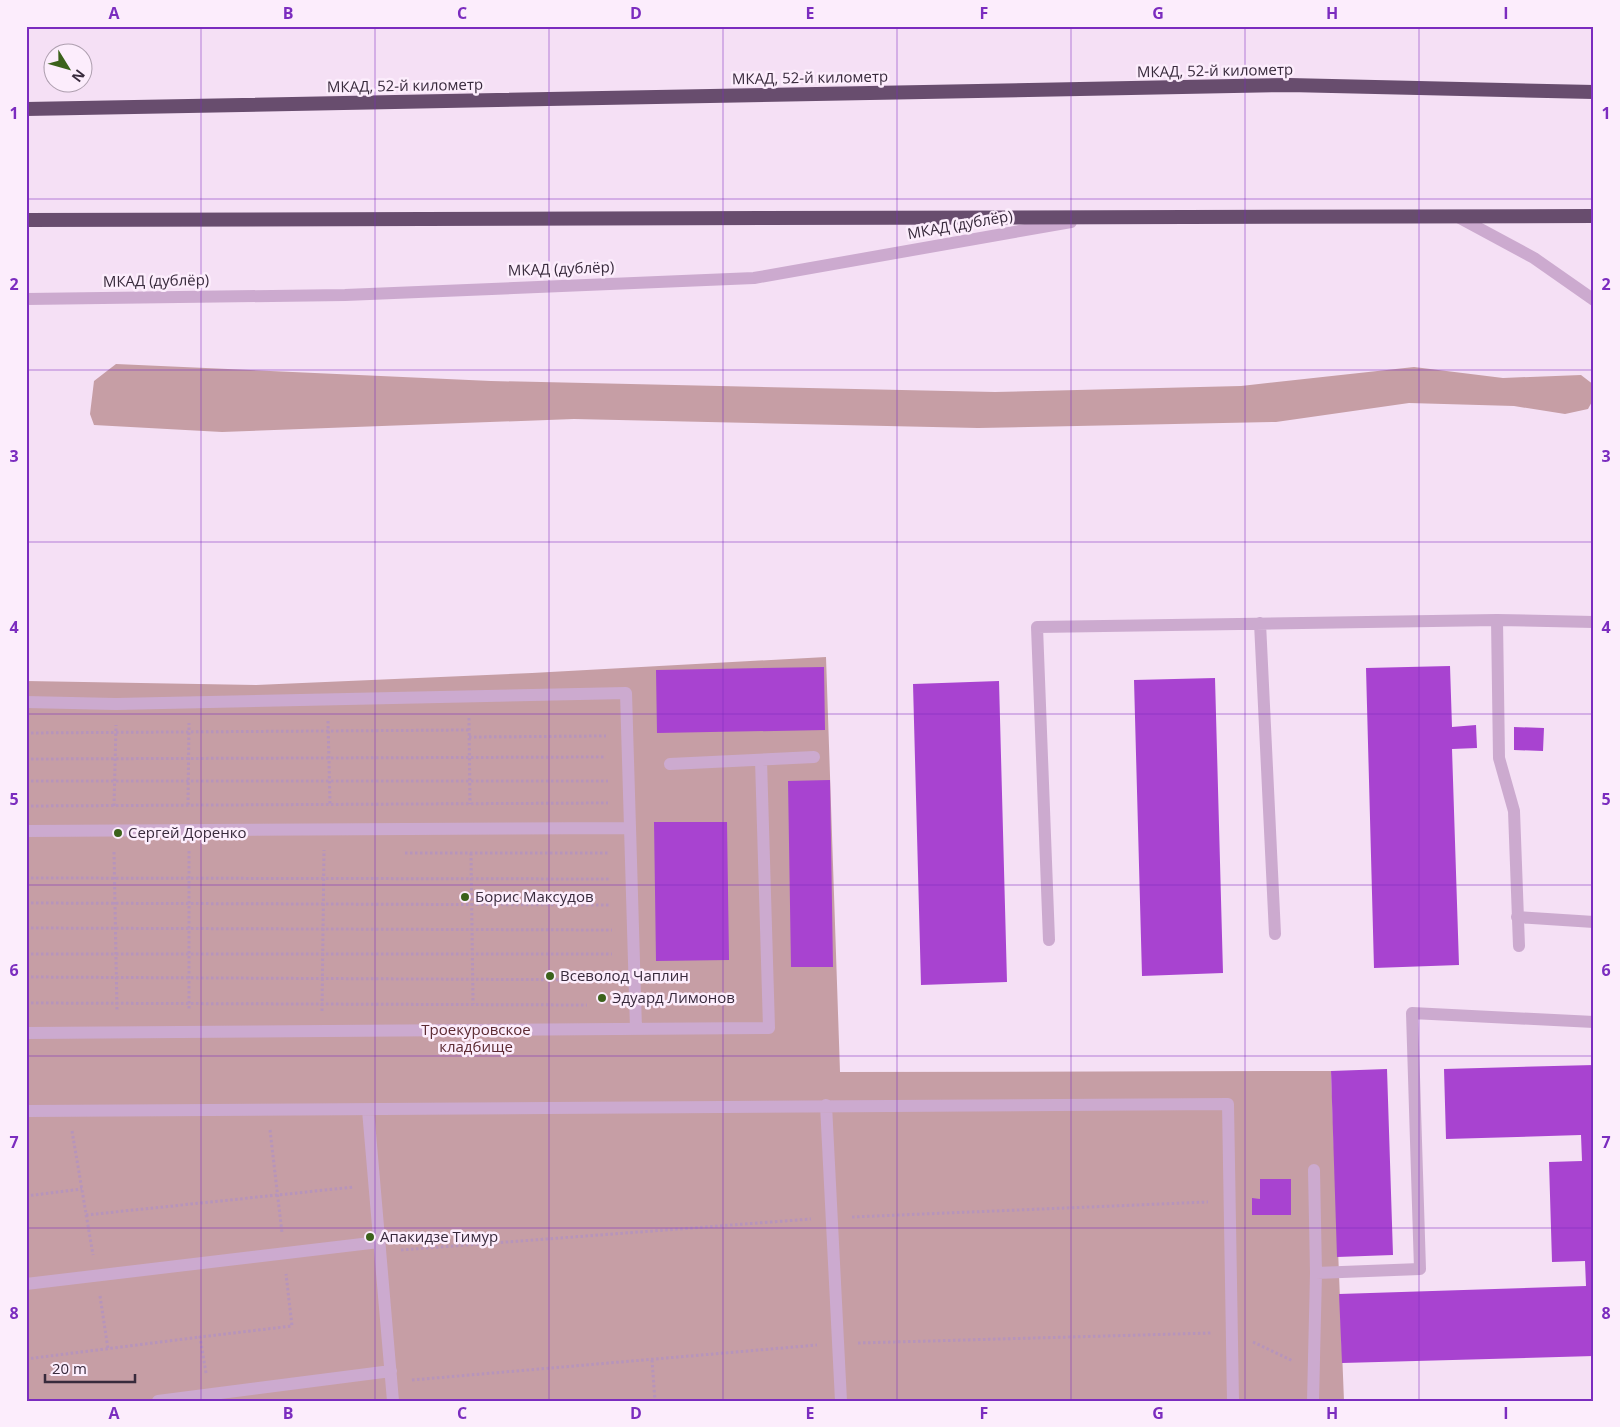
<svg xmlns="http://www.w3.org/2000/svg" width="1620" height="1427" font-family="'Open Sans',sans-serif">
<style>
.green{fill:#c69ea5}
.building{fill:#a843d0}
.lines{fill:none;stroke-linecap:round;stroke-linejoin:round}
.path{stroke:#b794bb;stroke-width:3;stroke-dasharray:2.5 2.5;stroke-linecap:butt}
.service{stroke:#ccaacf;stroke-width:12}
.minor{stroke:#ccaacf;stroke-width:12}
.tertiary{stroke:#ccaacf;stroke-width:12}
.trunk{stroke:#684d6e;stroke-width:14}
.grid{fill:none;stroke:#7b2cbf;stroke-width:1;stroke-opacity:0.55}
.poi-dot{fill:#3b621b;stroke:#fcedfc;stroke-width:2}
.labels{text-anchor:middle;stroke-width:5;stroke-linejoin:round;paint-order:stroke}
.street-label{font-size:15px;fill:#382a3c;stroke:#fcedfc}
.poi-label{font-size:15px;fill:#382a3c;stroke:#fcedfc;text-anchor:start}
.park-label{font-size:15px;fill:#5d2b33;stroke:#fcedfc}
.neatline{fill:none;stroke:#7b2cbf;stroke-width:2}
.grid-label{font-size:16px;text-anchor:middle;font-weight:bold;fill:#7b2cbf}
</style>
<rect width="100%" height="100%" fill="#f5e0f5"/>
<!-- green -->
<path class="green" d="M116,364L491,381L995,392L1241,386L1414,367L1503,378L1581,375L1594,385V398L1588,409L1565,414L1514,406L1409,403L1276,422L978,428L574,419L222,432L94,425L90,414L94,381Z
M826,657L840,1072L1331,1071L1344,1401H26V681L256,685L532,673Z"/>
<!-- building -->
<path class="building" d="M1450,666L1452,727L1476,725L1477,748L1452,749L1459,965L1374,968L1366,668Z
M824,667L825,730L657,733L656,670Z
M1215,678L1223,973L1142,976L1134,680Z
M999,681L1007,982L921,985L913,684Z
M1514,727L1544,728L1543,751L1514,750Z
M830,780L833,967H791L788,781Z
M654,822H727L729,960L656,961Z
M1594,1065V1356L1342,1363L1339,1294L1586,1286L1585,1261L1552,1262L1549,1162L1582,1161L1581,1135L1446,1139L1444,1069Z
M1387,1069L1393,1255L1337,1257L1331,1071Z
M1260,1179H1291V1215H1252V1198L1260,1199Z"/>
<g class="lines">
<!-- path -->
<path class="path" d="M469,718L470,804
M328,721L330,804
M26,733L469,730
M469,737L606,736
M26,759L606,757
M26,781H608
M188,805L189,723
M26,806L608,803
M114,806L116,725
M189,851V1010
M114,852L117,1011
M405,853H609
M471,853L473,1004
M26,878L611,879
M26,903L611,905
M26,928L612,930
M26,954H612
M26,977L613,980
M26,1003L587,1005
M322,1011L324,850
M270,1130L282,1233
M72,1131L93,1255
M26,1196L82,1189
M86,1215L354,1187
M852,1217L1208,1202
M401,1250L811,1219
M100,1296L108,1349
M1253,1342L1293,1361
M858,1343L1212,1333
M26,1359L200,1337
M652,1360L655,1401
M206,1373L200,1337L292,1326L286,1274
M412,1380L817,1345"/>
<!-- service -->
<path class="service" d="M1497,620L1499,758L1514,811L1519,946
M1260,623L1275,934
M26,702L116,704L626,693L636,1029
M670,764L814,757
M26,831L629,828
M1517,917L1594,922
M1049,940L1037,627L1497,620L1594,622
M26,1033L769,1028L761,760
M826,1105L841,1401
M368,1110L393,1401
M26,1111L1228,1104L1233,1401
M1314,1170L1316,1273L1420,1269L1412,1013L1594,1022
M26,1284L379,1242
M158,1401L391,1371
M1313,1401L1316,1273"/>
<!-- minor -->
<path class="minor" d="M26,299L345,295L754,278L1071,222"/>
<!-- tertiary -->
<path class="tertiary" d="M1458,217L1534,258L1594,300"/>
<!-- trunk -->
<path class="trunk" d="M26,109L1289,85L1594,92
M26,220L1594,216"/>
</g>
<!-- grid -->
<path class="grid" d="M201,26V1401M375,26V1401M549,26V1401M723,26V1401M897,26V1401M1071,26V1401M1245,26V1401M1419,26V1401M26,199H1594M26,370H1594M26,542H1594M26,714H1594M26,885H1594M26,1056H1594M26,1228H1594"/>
<!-- markers -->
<g class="poi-dot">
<circle cx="118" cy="833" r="5"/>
<circle cx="465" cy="897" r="5"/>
<circle cx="550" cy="976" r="5"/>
<circle cx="602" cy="998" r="5"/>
<circle cx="370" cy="1237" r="5"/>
</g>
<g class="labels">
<!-- street labels -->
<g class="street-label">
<text transform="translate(1215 71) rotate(-1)" y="5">МКАД, 52-й километр</text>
<text transform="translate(810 78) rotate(-1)" y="5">МКАД, 52-й километр</text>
<text transform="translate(405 86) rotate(-1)" y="5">МКАД, 52-й километр</text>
<text transform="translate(960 225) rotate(-10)" y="5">МКАД (дублёр)</text>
<text transform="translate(561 269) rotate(-2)" y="5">МКАД (дублёр)</text>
<text transform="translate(156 281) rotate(-1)" y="5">МКАД (дублёр)</text>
</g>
<!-- poi labels -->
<g class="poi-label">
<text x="128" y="838">Сергей Доренко</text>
<text x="475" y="902">Борис Максудов</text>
<text x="560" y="981">Всеволод Чаплин</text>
<text x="612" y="1003">Эдуард Лимонов</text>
<text x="380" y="1242">Апакидзе Тимур</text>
</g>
<!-- park labels -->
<g class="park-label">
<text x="476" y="1035">Троекуровское<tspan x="476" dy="17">кладбище</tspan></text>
</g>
</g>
<!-- border -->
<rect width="1620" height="1427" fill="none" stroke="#fcedfc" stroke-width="55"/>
<!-- north arrow -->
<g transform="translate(68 68) rotate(127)"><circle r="24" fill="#fcedfc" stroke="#ae9faf"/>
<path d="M0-4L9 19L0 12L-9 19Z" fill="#3b621b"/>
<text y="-8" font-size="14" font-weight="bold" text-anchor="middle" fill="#382a3c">N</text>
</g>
<!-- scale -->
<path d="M45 1374v8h90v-8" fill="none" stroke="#382a3c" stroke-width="2.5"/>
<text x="52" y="1374" font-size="15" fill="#382a3c" stroke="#fcedfc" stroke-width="4" paint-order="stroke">20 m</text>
<rect x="28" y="28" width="1564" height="1372" class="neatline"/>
<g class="grid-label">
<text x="114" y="19">A</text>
<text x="288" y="19">B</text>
<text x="462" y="19">C</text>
<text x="636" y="19">D</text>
<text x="810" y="19">E</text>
<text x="984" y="19">F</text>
<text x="1158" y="19">G</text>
<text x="1332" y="19">H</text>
<text x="1506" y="19">I</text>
<text x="14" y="119">1</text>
<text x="1606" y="119">1</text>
<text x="14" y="290">2</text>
<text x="1606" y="290">2</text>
<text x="14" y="462">3</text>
<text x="1606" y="462">3</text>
<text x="14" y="633">4</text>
<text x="1606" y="633">4</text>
<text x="14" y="805">5</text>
<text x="1606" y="805">5</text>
<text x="14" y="976">6</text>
<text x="1606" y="976">6</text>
<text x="14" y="1148">7</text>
<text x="1606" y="1148">7</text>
<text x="14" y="1319">8</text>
<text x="1606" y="1319">8</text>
<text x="114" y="1419">A</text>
<text x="288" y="1419">B</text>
<text x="462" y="1419">C</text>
<text x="636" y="1419">D</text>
<text x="810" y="1419">E</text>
<text x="984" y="1419">F</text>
<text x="1158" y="1419">G</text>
<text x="1332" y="1419">H</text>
<text x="1506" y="1419">I</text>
</g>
</svg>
